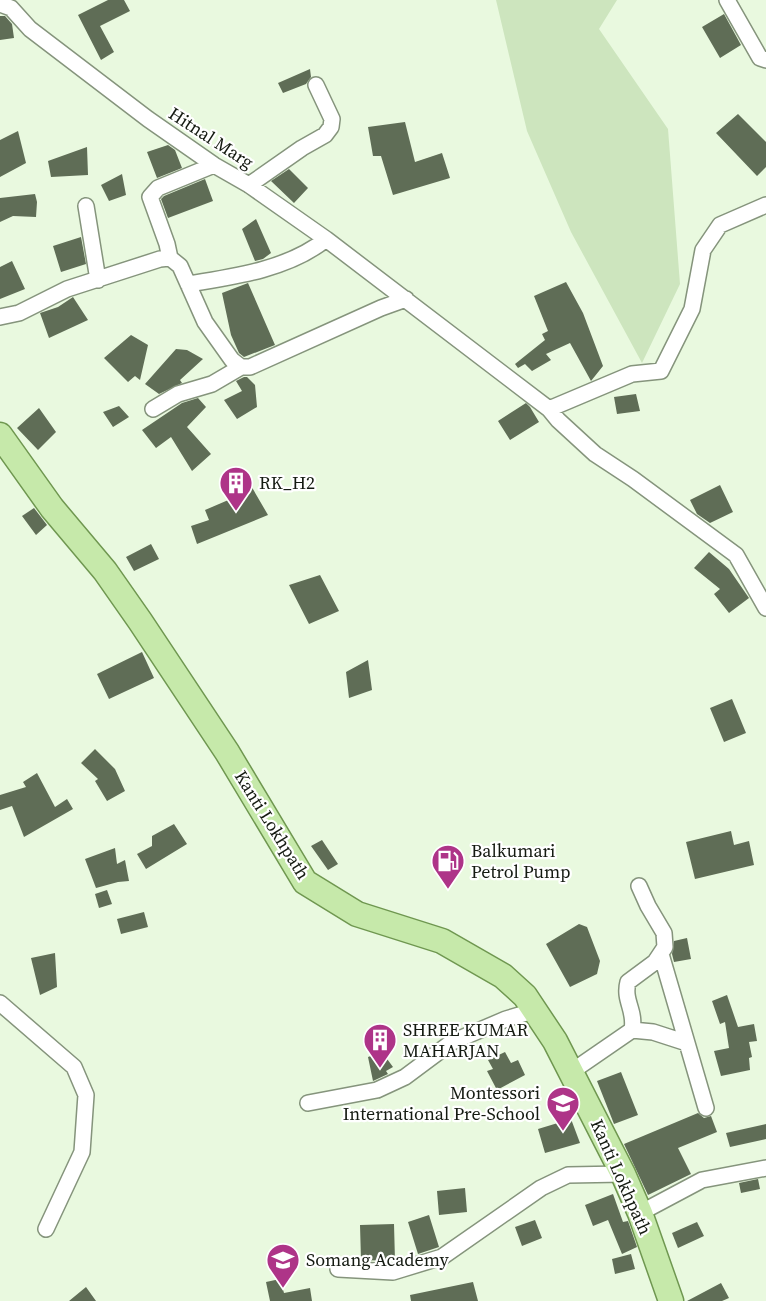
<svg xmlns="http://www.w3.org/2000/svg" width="766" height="1301" font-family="'Source Serif 4',serif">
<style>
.green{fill:#cde5be}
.building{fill:#5f6d56}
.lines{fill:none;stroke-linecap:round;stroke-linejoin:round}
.minor-casing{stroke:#85947c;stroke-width:18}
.primary-casing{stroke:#6f9750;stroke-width:27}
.minor{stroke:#fff;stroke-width:15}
.primary{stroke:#c6e9aa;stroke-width:24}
.labels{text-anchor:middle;stroke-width:4.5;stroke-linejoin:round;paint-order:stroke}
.street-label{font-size:18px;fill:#141a11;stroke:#fff}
.poi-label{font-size:18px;fill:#141a11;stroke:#fff;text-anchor:start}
</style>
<rect width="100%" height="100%" fill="#e9f9df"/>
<!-- green -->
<path class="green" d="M496,0H617L599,29L668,129L680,284L642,363L571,232L527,131Z"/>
<!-- building -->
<path class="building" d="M108,0H124L130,11L100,26L114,52L101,60L78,15Z
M724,14L741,45L720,58L702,27Z
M0,16H5L12,24L14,38L0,40Z
M310,69L311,77L306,84L283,93L278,83Z
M738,114L766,142V167L757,176L716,133Z
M405,122L415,162L442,153L450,178L393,195L381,156H373L368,127Z
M18,131L26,163L0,177V140Z
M168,145L175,150L182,168L157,178L147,152Z
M87,147L88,175L51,177L48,161Z
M289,169L308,188L294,203L271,181Z
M122,174L126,195L109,201L101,185Z
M205,179L213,201L168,218L161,199L164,196Z
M35,194L37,202L36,217L13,216L0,222V198Z
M256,219L271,253L263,259L255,261L242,229Z
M81,237L86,264L61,272L53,246Z
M12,261L25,289L0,299V267Z
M566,282L583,313L603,366L591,381L570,343L546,354L551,360L532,371L525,364L518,368L515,364L545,340L542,334L548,331L534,296Z
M248,283L275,345L244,357L239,353L231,335L222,293Z
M73,297L88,320L49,338L40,313L58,307Z
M131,335L148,345L140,380L135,376L128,382L104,358Z
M176,349L187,350L203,359L180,380L182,383L159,394L145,384Z
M244,377H247L255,385L257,407L237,419L224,400L242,391L236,381Z
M636,394L640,411L617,414L614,397Z
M198,398L206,407L187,427L211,454L192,471L171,437L156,448L142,430L182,403Z
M526,403L530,407L539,422L510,440L498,421Z
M119,406L129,417L113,427L103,412Z
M39,408L56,432L38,450L17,428Z
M250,484L268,515L197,544L191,526L209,520L205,510L233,498L230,489Z
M720,485L733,512L710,523L697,514L690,500Z
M34,508L47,525L36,535L22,516Z
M151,544L159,559L134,571L126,557Z
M709,552L729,569L749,598L729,613L714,594L720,589L694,568Z
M320,575L339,611L309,624L289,585Z
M142,652L154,678L109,699L97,674Z
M368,660L372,690L349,698L346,672Z
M732,699L746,733L724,742L710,708Z
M95,749L115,769L125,791L107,801L95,781L98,779L81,763Z
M37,773L55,807L67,799L73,809L24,837L12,806L0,810V795L26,787L23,782Z
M174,824L187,844L146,869L137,854L152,846V836Z
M731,831L734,845L749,841L754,865L695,879L686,842Z
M322,840L338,864L328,870L311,846Z
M115,848L117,864L125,860L129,881L118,882L96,888L85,859Z
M107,890L112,904L99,908L95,894Z
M144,912L148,927L121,934L117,919Z
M579,924L587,927L600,961L597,974L570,987L546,944Z
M687,938L691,959L674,962L672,954L674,941Z
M55,953L57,987L40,995L31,958Z
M727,995L738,1027L754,1024L757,1041L749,1042L752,1057L749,1058L750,1070L721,1076L714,1051L729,1048L725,1022L720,1024L712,1001Z
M382,1052L393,1067L386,1071L388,1074L373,1081L368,1057Z
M505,1052L511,1063L518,1060L525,1075L497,1090L487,1071L493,1069L488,1060Z
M621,1072L638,1115L614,1124L597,1081Z
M698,1113L704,1118L711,1116L717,1132L678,1148L691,1174L648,1195L624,1144Z
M571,1119L580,1143L545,1153L538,1129Z
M766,1124V1139L730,1147L726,1133Z
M758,1179L760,1189L741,1193L739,1183Z
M465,1188L467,1212L439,1215L437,1191Z
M613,1194L623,1222L628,1221L637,1247L622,1254L608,1220L593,1226L585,1205Z
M429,1215L439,1247L418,1254L408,1222Z
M535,1220L542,1238L522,1246L515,1227Z
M697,1222L704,1236L678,1248L672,1233Z
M394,1224L395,1261L361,1260L360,1225Z
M631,1254L635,1269L615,1274L612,1259Z
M280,1279L284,1293L310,1288L312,1301H270L266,1282Z
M473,1282L478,1301H411L410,1295Z
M721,1283L729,1298L722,1301H687Z
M86,1287L96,1301H69Z"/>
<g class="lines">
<!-- minor casing -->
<g class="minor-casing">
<path id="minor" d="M727,0L760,58L766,60
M0,4L11,8L30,29L148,119L214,165L249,185L326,239L549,409L632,374L661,371L692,309L703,250L720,225L766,205
M249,185L302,148L325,135L331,127L332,119L316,85
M86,206L98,280
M170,258L167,244L150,197L158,188L214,165
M188,284C233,277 290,269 326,239
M0,317L19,313L67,289L160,259L170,258L180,266L205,322L232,360L241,367H250L381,308L406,299
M153,409L178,394L212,384L241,367
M549,409L558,420L595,454L633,479L736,555L766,608
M661,954L706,1108
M0,1003L74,1067L86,1095L82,1152L46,1229
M632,1030L653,1032L687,1043
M571,1072L632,1030C636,1010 623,1001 628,982L655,962L665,947L664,933L648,906L639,886
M308,1103L377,1090L405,1077L452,1042L506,1019L536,1010
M640,1213L702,1180L766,1168
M338,1269L393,1272L442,1257L541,1188L568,1175L623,1174"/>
</g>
<!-- primary casing -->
<g class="primary-casing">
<path id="primary" d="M0,435L52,508L105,571L140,621L227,752L305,882L357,914L442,941L503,976L525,996L555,1041L623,1174L640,1213L671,1301"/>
</g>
<!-- minor -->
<use href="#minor" class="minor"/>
<!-- primary -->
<use href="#primary" class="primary"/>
</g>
<!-- icons -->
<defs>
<g id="building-pin" transform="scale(1.725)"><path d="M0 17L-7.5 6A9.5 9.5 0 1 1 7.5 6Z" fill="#ae3488" stroke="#fff"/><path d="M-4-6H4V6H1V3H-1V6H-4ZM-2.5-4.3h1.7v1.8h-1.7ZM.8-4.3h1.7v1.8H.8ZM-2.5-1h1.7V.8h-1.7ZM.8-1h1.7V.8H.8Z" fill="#fff"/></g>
<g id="fuel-pin" transform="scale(1.725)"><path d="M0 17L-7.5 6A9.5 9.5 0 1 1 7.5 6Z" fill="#ae3488" stroke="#fff"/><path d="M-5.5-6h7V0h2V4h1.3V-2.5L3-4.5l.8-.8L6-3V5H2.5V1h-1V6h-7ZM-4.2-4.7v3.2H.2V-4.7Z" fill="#fff"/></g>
<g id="school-pin" transform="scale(1.725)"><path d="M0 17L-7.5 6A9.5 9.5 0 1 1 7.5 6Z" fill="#ae3488" stroke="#fff"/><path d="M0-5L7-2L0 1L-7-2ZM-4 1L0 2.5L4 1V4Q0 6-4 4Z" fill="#fff"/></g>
</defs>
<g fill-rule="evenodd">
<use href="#building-pin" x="236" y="483"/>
<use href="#fuel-pin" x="448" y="861"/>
<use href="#building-pin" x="380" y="1040"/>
<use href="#school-pin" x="563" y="1103"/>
<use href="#school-pin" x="283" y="1260"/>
</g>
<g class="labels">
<!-- street labels -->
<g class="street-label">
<text transform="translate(211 138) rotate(33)" y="6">Hitnal Marg</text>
<text transform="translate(272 825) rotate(58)" y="6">Kanti Lokhpath</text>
<text transform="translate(621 1177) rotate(66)" y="6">Kanti Lokhpath</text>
</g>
<!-- poi labels -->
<g class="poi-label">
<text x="259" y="489">RK_H2</text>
<text x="471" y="857">Balkumari<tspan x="471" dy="21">Petrol Pump</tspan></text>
<text x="403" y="1036">SHREE KUMAR<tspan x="403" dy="21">MAHARJAN</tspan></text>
<text x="540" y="1099" text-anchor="end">Montessori<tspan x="540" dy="21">International Pre-School</tspan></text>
<text x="306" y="1266">Somang Academy</text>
</g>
</g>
</svg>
